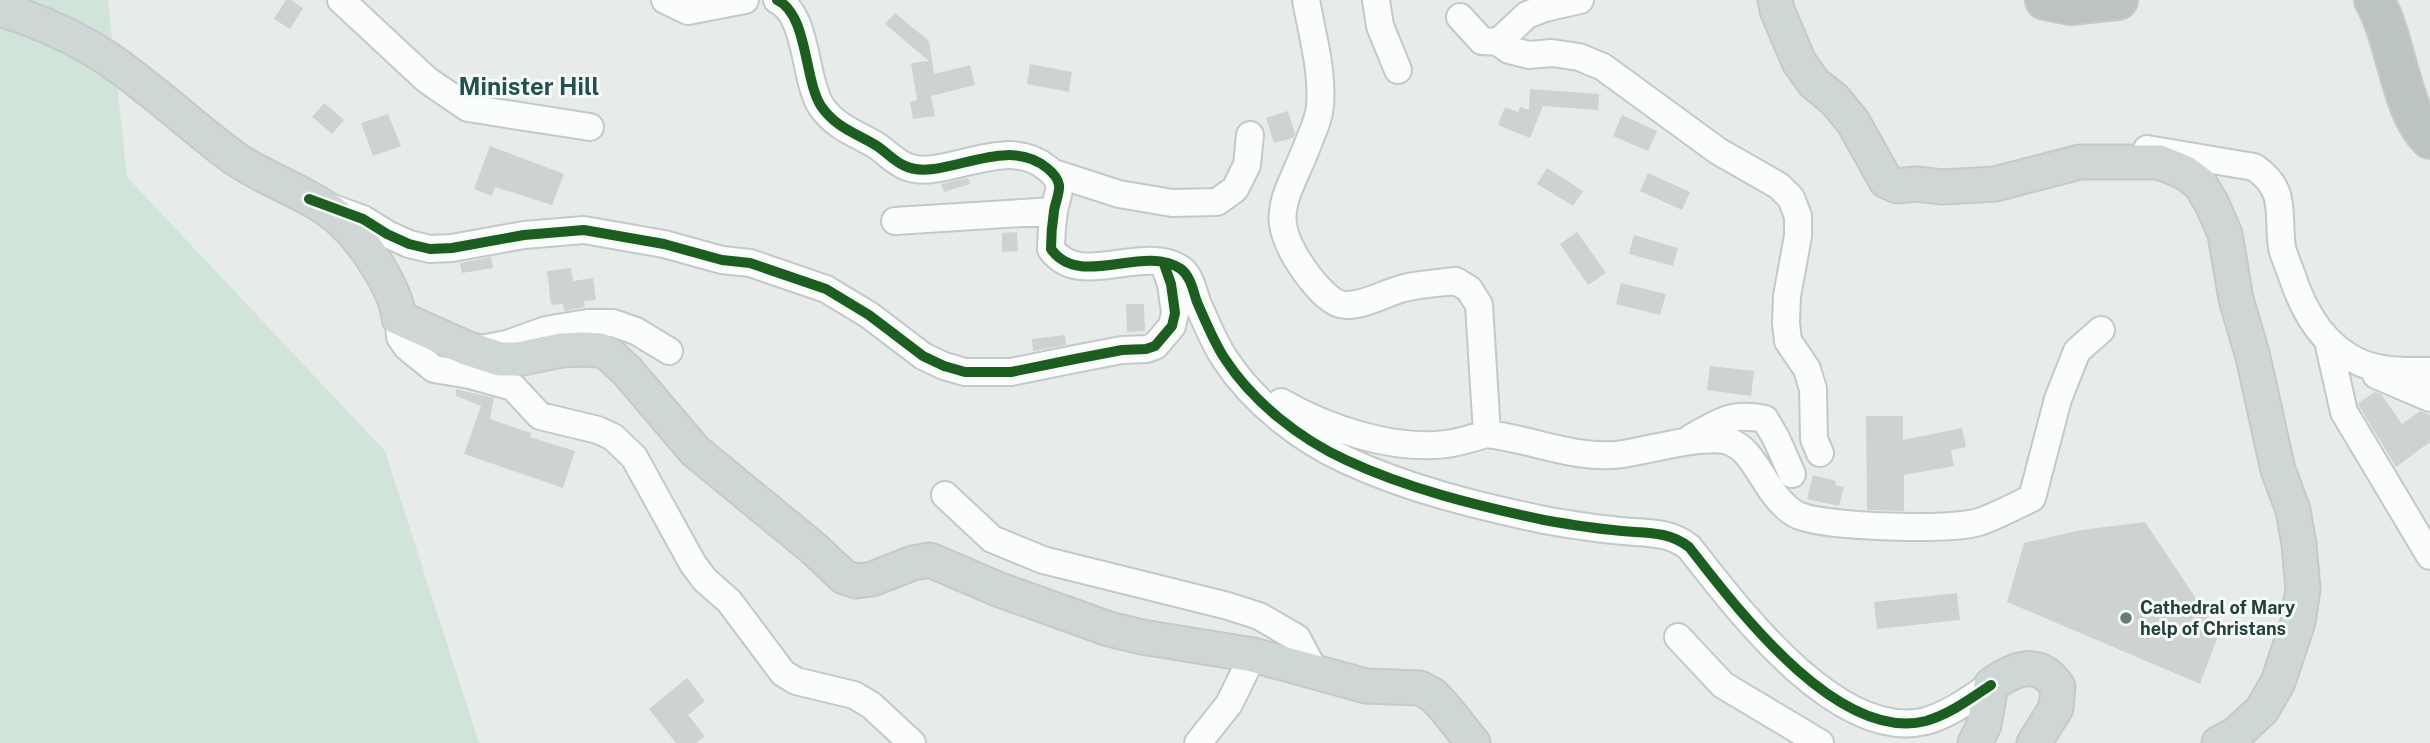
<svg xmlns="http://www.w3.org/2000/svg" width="2430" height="743" font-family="'Public Sans',sans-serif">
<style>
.green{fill:#d1e4da}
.building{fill:#ced3d2}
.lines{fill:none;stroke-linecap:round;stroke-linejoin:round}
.minor-casing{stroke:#c4c9c7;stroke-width:30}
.major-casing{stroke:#c2caca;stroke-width:37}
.highway-casing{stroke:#c2caca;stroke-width:42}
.minor{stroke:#fbfcfc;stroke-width:26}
.major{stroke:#cfd7d6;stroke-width:33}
.highway{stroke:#bcc3c3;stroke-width:38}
.cycleway-casing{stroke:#f6faf9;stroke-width:15}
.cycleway{stroke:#1b5e20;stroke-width:10}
.poi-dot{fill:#687c7a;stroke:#f6faf9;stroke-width:2.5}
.labels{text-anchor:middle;stroke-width:6;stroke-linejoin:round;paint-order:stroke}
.poi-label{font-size:18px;font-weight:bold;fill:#24403d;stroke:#f6faf9;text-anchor:start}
.district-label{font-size:24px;font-weight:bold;fill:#20524e;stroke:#f6faf9}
</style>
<rect width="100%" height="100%" fill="#e7ecea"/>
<!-- green -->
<path class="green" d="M0,0H108L127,177L385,451L479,743H0Z"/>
<!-- building -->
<path class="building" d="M286,0H291L303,8L290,29L274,19Z
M895,13L929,41L934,74L970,65L975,85L931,96L935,116L913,119L910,102L917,100L911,63L929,61L885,24Z
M1030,64L1072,72L1069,92L1027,84Z
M1530,89L1599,94L1598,110L1543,106L1530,138L1498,125L1505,107L1518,112L1520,107L1529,110Z
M324,103L344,120L332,134L312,117Z
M1288,111L1295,134L1293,138L1274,143L1266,118Z
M388,114L401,146L373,156L361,123Z
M1622,115L1657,131L1648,151L1613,136Z
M490,146L564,174L552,205L495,187L492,196L474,189Z
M1547,168L1583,191L1573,206L1537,184Z
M1648,173L1690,192L1682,210L1640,191Z
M968,178L970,184L944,192L941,184Z
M1017,232L1018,251L1002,252V233Z
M1577,232L1606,273L1588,285L1560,244Z
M1634,235L1678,248L1673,266L1629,254Z
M491,257L493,268L462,273L460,263Z
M571,268L573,281L593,278L596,300L584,301L585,307L564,311L563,304L551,305L547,271Z
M1621,283L1666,294L1660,315L1616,304Z
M1126,304H1144L1145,331L1127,332Z
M1065,335L1066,345L1033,351L1032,339Z
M1710,366L1754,371L1751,396L1707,390Z
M456,389L494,398L490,419L531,433L530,437L575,451L563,488L464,454L481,406L456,396Z
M2375,392L2381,394L2402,424L2420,411L2430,415V442L2396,467L2359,406L2358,403Z
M1866,416H1903V440L1962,428L1966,447L1951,450L1954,466L1904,475V511L1867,510Z
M1813,475L1836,481L1835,485L1844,487L1839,506L1807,499Z
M2145,522L2219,633L2200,684L2007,602L2024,543L2081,530Z
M1957,593L1960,620L1877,629L1874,602Z
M687,678L705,701L688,715L705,736L696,743H676L649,709Z"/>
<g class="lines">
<!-- minor casing -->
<g class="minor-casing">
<path id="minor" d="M341,0L427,80L468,108L590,127
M665,0L688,11L745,0
M777,0C808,14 804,80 821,106C836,128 856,133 877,146C886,152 893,160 903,165C940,185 1003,132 1047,168C1052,172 1058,178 1059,185C1060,193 1055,203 1054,211C1052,224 1051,236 1051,249C1080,290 1143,243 1181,269C1191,277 1193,291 1197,302C1205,320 1214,343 1225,359C1253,402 1300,439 1346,460C1408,489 1478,506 1544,520C1567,524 1590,528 1613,530C1640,534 1666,529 1689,547C1736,607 1837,743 1926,721C1950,714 1970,699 1991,685
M1376,0L1380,26L1398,70
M1460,17L1482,41L1498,42L1527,15L1545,8L1580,0
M1498,42L1509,50L1529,55L1552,53L1579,57L1603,67L1718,151L1779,186L1791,198L1798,216V236L1787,296L1786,323L1788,341L1807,369L1813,389L1814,439L1820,453
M2147,149L2254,167C2288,190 2277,212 2282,248C2284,256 2288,265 2291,273C2303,311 2323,347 2361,363C2383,372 2407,371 2430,371
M1054,173L1119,194L1172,203L1217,202L1235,189L1247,165L1250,135
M330,207L363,219L387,234L409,244L430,249L452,248L524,235L584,230L664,244L722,260L750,263L826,289L869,315L923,356L944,366L965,372H1011L1075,359L1122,350L1146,349L1155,346L1172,326L1175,313L1171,284L1164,264
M895,221L1054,211
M399,318L400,337L407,347L434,369L470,375L513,387L540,416L598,430L613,437L634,457L693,564L705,580L729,601L783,673L796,681L854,695L871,705L912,743
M2328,341L2344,412L2430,556
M480,349L507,344L546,330L587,323H613L636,331L669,351
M2376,375L2430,398
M1281,402C1326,428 1393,451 1446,444C1459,443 1474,437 1487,434L1479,305L1469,289L1456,281C1439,283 1421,284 1404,288C1385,293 1366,305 1347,305C1333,306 1319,289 1310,278C1261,214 1288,200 1311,136C1315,127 1319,116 1320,106C1323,71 1312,34 1306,0
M1487,434C1532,439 1578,461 1623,454C1649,450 1705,434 1728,441C1754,449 1763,486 1783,504C1787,508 1794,514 1800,516C1828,527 1950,531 1979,522C1997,516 2015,506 2032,498L2058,399L2077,351L2101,330
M1691,438C1720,422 1730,412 1765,419L1776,438L1792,474
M945,495L992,539L1043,560L1228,606L1259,616L1297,638L1314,670
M1678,637L1723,685L1820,743
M1198,743L1229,704L1253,655"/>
</g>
<!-- major casing -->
<g class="major-casing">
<path id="major" d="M1775,0L1777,10L1799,62L1814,83L1835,100L1853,122L1886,181L1897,186L1915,184L1943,187L1995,184L2080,162H2159L2184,172L2200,184L2212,204L2225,234L2236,299L2253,357L2278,470L2293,510L2299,544L2303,589L2298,622L2278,682L2262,710L2236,734L2219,743
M0,9C36,20 75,37 107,58C151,88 190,125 233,157C268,182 312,193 343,222C365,243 396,288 399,318L466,348L500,359H518L562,350L584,349L600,350L609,354L628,372L695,451L812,547L844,577L856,581L872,579L913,563L930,560L1000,590L1109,629L1142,637L1253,655L1366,686L1420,688L1433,695L1445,708L1473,743
M1975,743L1984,725L1991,685C2015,668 2039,658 2058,687L2056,708L2034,743"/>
</g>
<!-- highway casing -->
<g class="highway-casing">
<path id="highway" d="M2045,0L2070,5L2118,0
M2374,0C2397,40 2400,110 2430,139"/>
</g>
<!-- minor -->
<use href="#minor" class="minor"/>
<!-- major -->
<use href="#major" class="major"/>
<!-- highway -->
<use href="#highway" class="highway"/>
<!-- cycleway casing -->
<g class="cycleway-casing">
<path id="cycleway" d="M777,0C808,14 804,80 821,106C836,128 856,133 877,146C886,152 893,160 903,165C940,185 1003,132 1047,168C1052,172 1058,178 1059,185C1060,193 1055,203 1054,211C1052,224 1051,236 1051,249C1080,290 1143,243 1181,269C1191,277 1193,291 1197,302C1205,320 1214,343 1225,359C1253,402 1300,439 1346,460C1408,489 1478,506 1544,520C1567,524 1590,528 1613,530C1640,534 1666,529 1689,547C1736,607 1837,743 1926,721C1950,714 1970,699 1991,685
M309,199L363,219L387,234L409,244L430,249L452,248L524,235L584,230L664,244L722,260L750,263L826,289L869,315L923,356L944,366L965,372H1011L1075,359L1122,350L1146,349L1155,346L1172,326L1175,313L1171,284L1164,264"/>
</g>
<!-- cycleway -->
<use href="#cycleway" class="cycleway"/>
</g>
<!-- markers -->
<circle class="poi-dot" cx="2126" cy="618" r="7"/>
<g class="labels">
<!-- poi labels -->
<g class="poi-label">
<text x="2140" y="614">Cathedral of Mary<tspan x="2140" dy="21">help of Christans</tspan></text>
</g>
<!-- district labels -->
<g class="district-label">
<text x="529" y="95">Minister Hill</text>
</g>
</g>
</svg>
